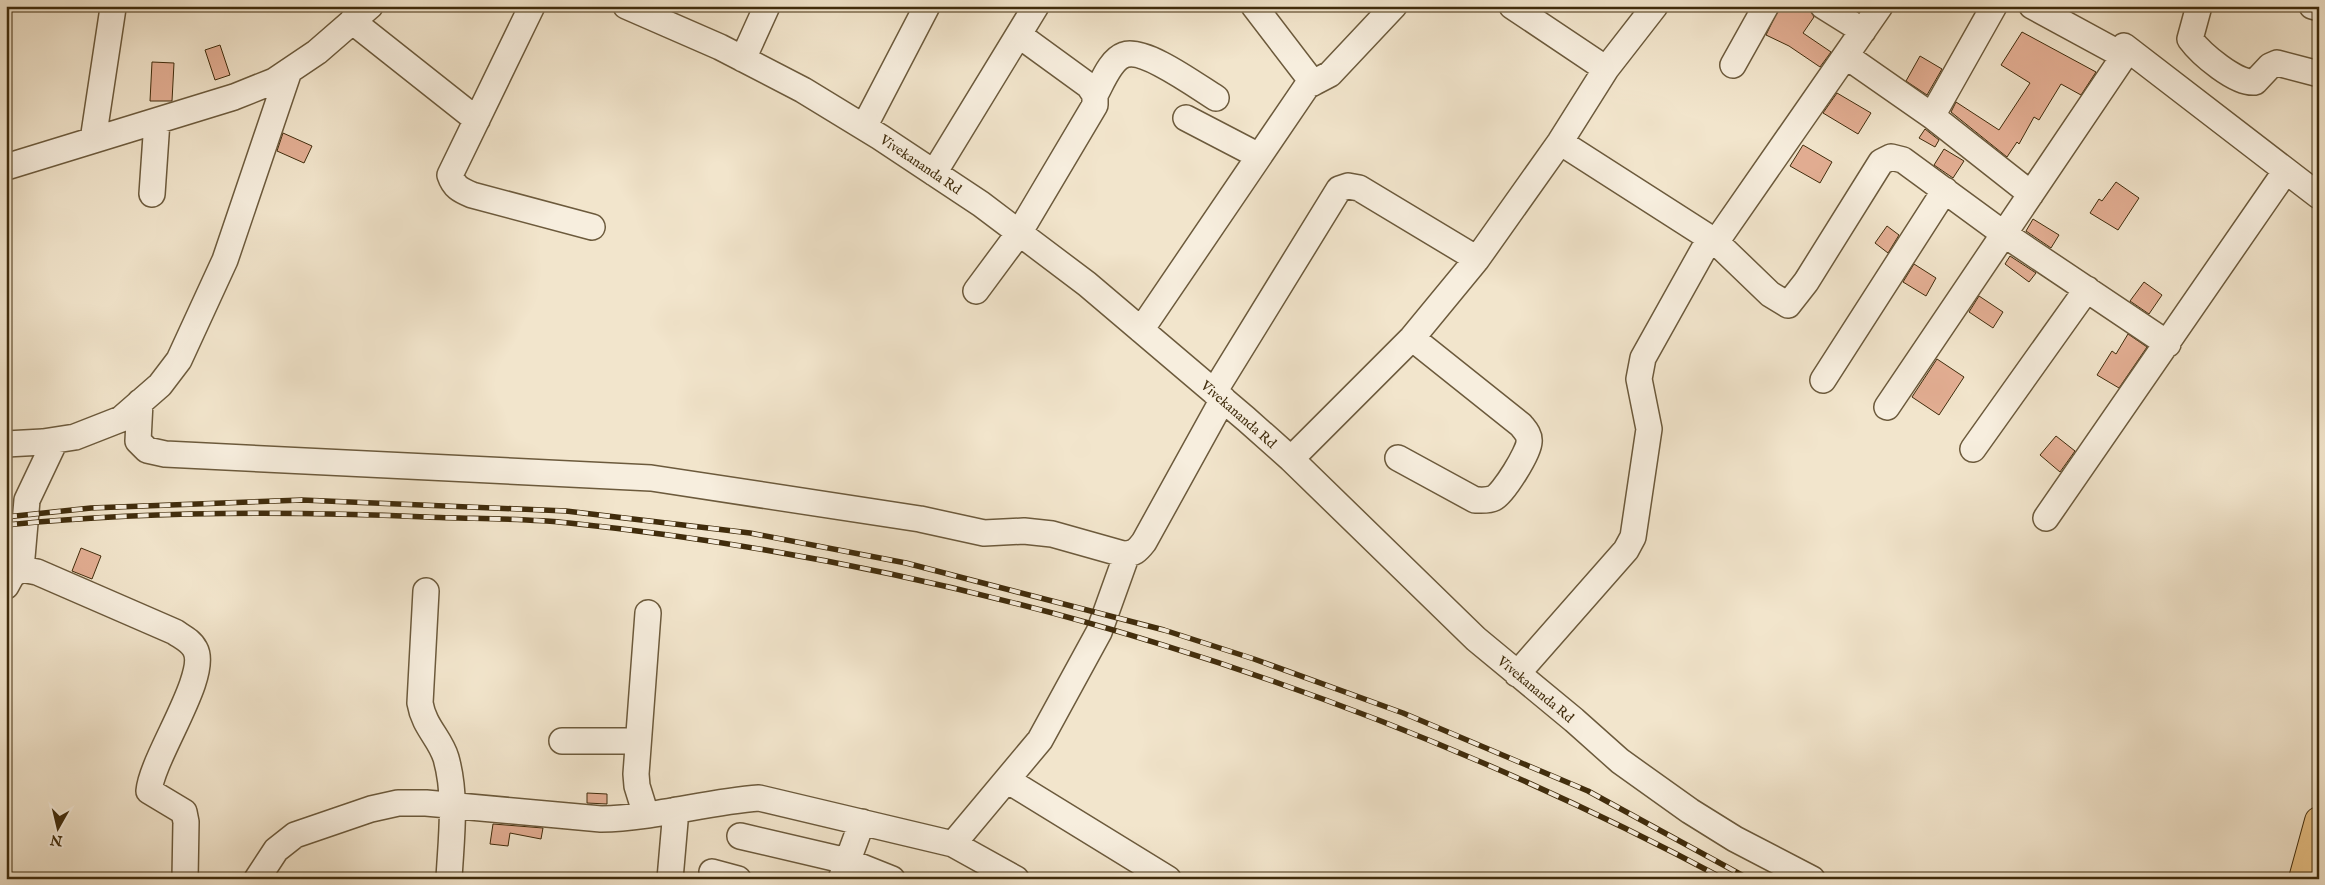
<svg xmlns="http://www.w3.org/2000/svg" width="2325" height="885" font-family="'IM FELL English',serif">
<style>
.building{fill:#e3ae93;stroke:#402c0c}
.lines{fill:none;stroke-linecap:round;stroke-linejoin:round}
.minor-casing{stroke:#6c5a3c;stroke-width:28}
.major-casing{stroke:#402c0c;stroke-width:30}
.minor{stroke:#f7eede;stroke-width:25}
.major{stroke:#e9c286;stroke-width:28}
.rail-casing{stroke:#402c0c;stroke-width:5.5}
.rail{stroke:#f7eede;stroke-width:4;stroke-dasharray:11;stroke-linecap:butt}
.labels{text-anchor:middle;stroke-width:4;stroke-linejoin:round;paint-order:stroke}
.street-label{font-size:14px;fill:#402c0c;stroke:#f7eede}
</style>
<rect width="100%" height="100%" fill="#f2e5cc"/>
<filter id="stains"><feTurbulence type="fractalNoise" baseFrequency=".004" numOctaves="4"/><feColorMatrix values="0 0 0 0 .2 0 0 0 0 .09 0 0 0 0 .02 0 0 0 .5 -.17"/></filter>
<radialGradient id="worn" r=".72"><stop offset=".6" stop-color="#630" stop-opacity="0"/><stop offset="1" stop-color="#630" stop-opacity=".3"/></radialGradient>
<!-- building -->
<path class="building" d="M1780,6H1809L1814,17L1803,33L1831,52L1820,67L1789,46L1766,35Z
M2022,32L2096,72L2081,95L2061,84L2039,120L2034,117L2019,144L2017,142L2007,157L1951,112L1956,102L1999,130L2030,83L2001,65Z
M220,45L230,75L215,80L205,50Z
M1920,56L1942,69L1927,95L1906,81Z
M152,62L174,63L172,101H150Z
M1837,93L1871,113L1858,134L1823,113Z
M1925,129L1939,140L1935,147L1919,138Z
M283,133L312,146L304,163L277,151Z
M1803,145L1832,162L1820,183L1790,166Z
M1944,149L1964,161L1953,178L1934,165Z
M2116,182L2139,198L2118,230L2090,213L2099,199L2102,201Z
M2033,219L2059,235L2051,248L2026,231Z
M1887,226L1899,235L1888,253L1875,243Z
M2010,256L2036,273L2029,282L2005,264Z
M1914,264L1936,278L1926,296L1903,282Z
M2144,282L2162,295L2149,314L2130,301Z
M1979,296L2003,312L1993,328L1969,312Z
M2128,334L2147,347L2119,388L2097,375L2112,351L2116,354Z
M1937,359L1964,377L1939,415L1912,397Z
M2056,436L2075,451L2060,472L2040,455Z
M81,548L101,556L92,579L72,571Z
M587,793L607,794V804L587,803Z
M493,824L543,828L541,839L510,833L508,846L490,844Z"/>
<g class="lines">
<!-- minor casing -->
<g class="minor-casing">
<path id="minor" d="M532,6L450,175C454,187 460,190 472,195L592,227
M626,6L720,47L803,90L880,137L981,204L1087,284L1246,419L1291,459L1476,639L1574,720L1620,761L1690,811L1735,839L1812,879
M1254,6L1313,83
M1512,6L1606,69
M1823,6L1863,31
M2032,6L2124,56V46L2319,196
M2199,6L2190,39C2201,54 2236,84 2255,82L2270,66L2277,63L2319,74
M2312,6L2319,8
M352,21L477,120
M1846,56L1932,116L2031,194
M743,59L767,6
M1733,65L1766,6
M1095,95C1102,83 1110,60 1124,55C1144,47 1198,87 1216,98
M1932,116L1994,6
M1186,118L1259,156
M864,127L927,6
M93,140L113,8
M1560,142L1716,242L1770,294L1788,305L1806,282L1881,162L1891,157L1903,160L2004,234L2168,344
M6,167L234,97L274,81L317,52L370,6
M934,173L1036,6
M152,194L157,121
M1716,242L1880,6
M976,291L1019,233L1095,105V95L1089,86L1019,35
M1141,330L1307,86L1330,74L1394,6
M1823,380L1945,190
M1214,392L1339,189L1348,186L1359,188L1477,259
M140,402L138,441L147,450L165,454L651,478L920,519L984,533L1024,531L1052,534L1123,554C1134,554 1137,551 1144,542L1223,399
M1887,407L2124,56
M6,444L43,442L75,437L121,419L160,385L179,360L225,260L289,71
M1973,449L2087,289
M1398,458L1475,500C1481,500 1488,501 1494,498C1503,494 1529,452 1529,442C1530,435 1525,430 1521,425L1412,338
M1291,459L1412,338L1477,259L1560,142L1606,69L1655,6
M2046,518L2285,172
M21,569L27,500L55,441
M6,586L12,575L21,569L37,572L175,632C182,637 191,641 195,649C210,675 152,757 149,791L184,812L186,822L185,879
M426,591L420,703C424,727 440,738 446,758C457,797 451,839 449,879
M1517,674L1626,550L1633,537L1649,429L1639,379L1643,358L1710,238
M562,741H638
M1007,780L1168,879
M646,815L637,786L636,774L648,613
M740,836L847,861L892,879
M953,844L1040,740L1099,632L1127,554
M712,872L738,879
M257,879L276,850L295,835L371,809L398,803H426L601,819C654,818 706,802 759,798L953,844L1016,879
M670,879L676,810
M841,879L862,822"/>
</g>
<!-- major casing -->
<g class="major-casing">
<path id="major" d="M2303,879L2319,821"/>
</g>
<!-- minor -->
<use href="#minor" class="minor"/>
<!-- major -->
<use href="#major" class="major"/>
<!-- rail casing -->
<g class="rail-casing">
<path id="rail" d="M6,517L91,508L302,500L566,511L750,533L906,563L1164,630L1254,659L1403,713L1588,791L1749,879
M6,525C146,511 286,511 426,517C473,519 522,518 569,523C971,565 1367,688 1724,879"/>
</g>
<!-- rail -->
<use href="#rail" class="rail"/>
</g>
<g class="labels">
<!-- street labels -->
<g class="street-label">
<text transform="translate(921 164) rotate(34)" y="5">Vivekananda Rd</text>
<text transform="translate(1239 414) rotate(41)" y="5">Vivekananda Rd</text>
<text transform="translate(1536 689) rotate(40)" y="5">Vivekananda Rd</text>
</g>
</g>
<!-- margin -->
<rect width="2325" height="885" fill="none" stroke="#f2e5cc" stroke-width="25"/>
<rect x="8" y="8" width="2310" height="870" fill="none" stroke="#402c0c" stroke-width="2.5"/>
<rect x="12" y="12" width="2300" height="860" fill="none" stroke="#402c0c"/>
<!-- north arrow -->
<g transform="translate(58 828) rotate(188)" stroke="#f7eede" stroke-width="4" paint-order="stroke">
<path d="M0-4L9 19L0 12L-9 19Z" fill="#402c0c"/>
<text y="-8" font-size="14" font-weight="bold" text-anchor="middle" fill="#402c0c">N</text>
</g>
<rect width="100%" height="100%" filter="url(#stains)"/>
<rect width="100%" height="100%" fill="url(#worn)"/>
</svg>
